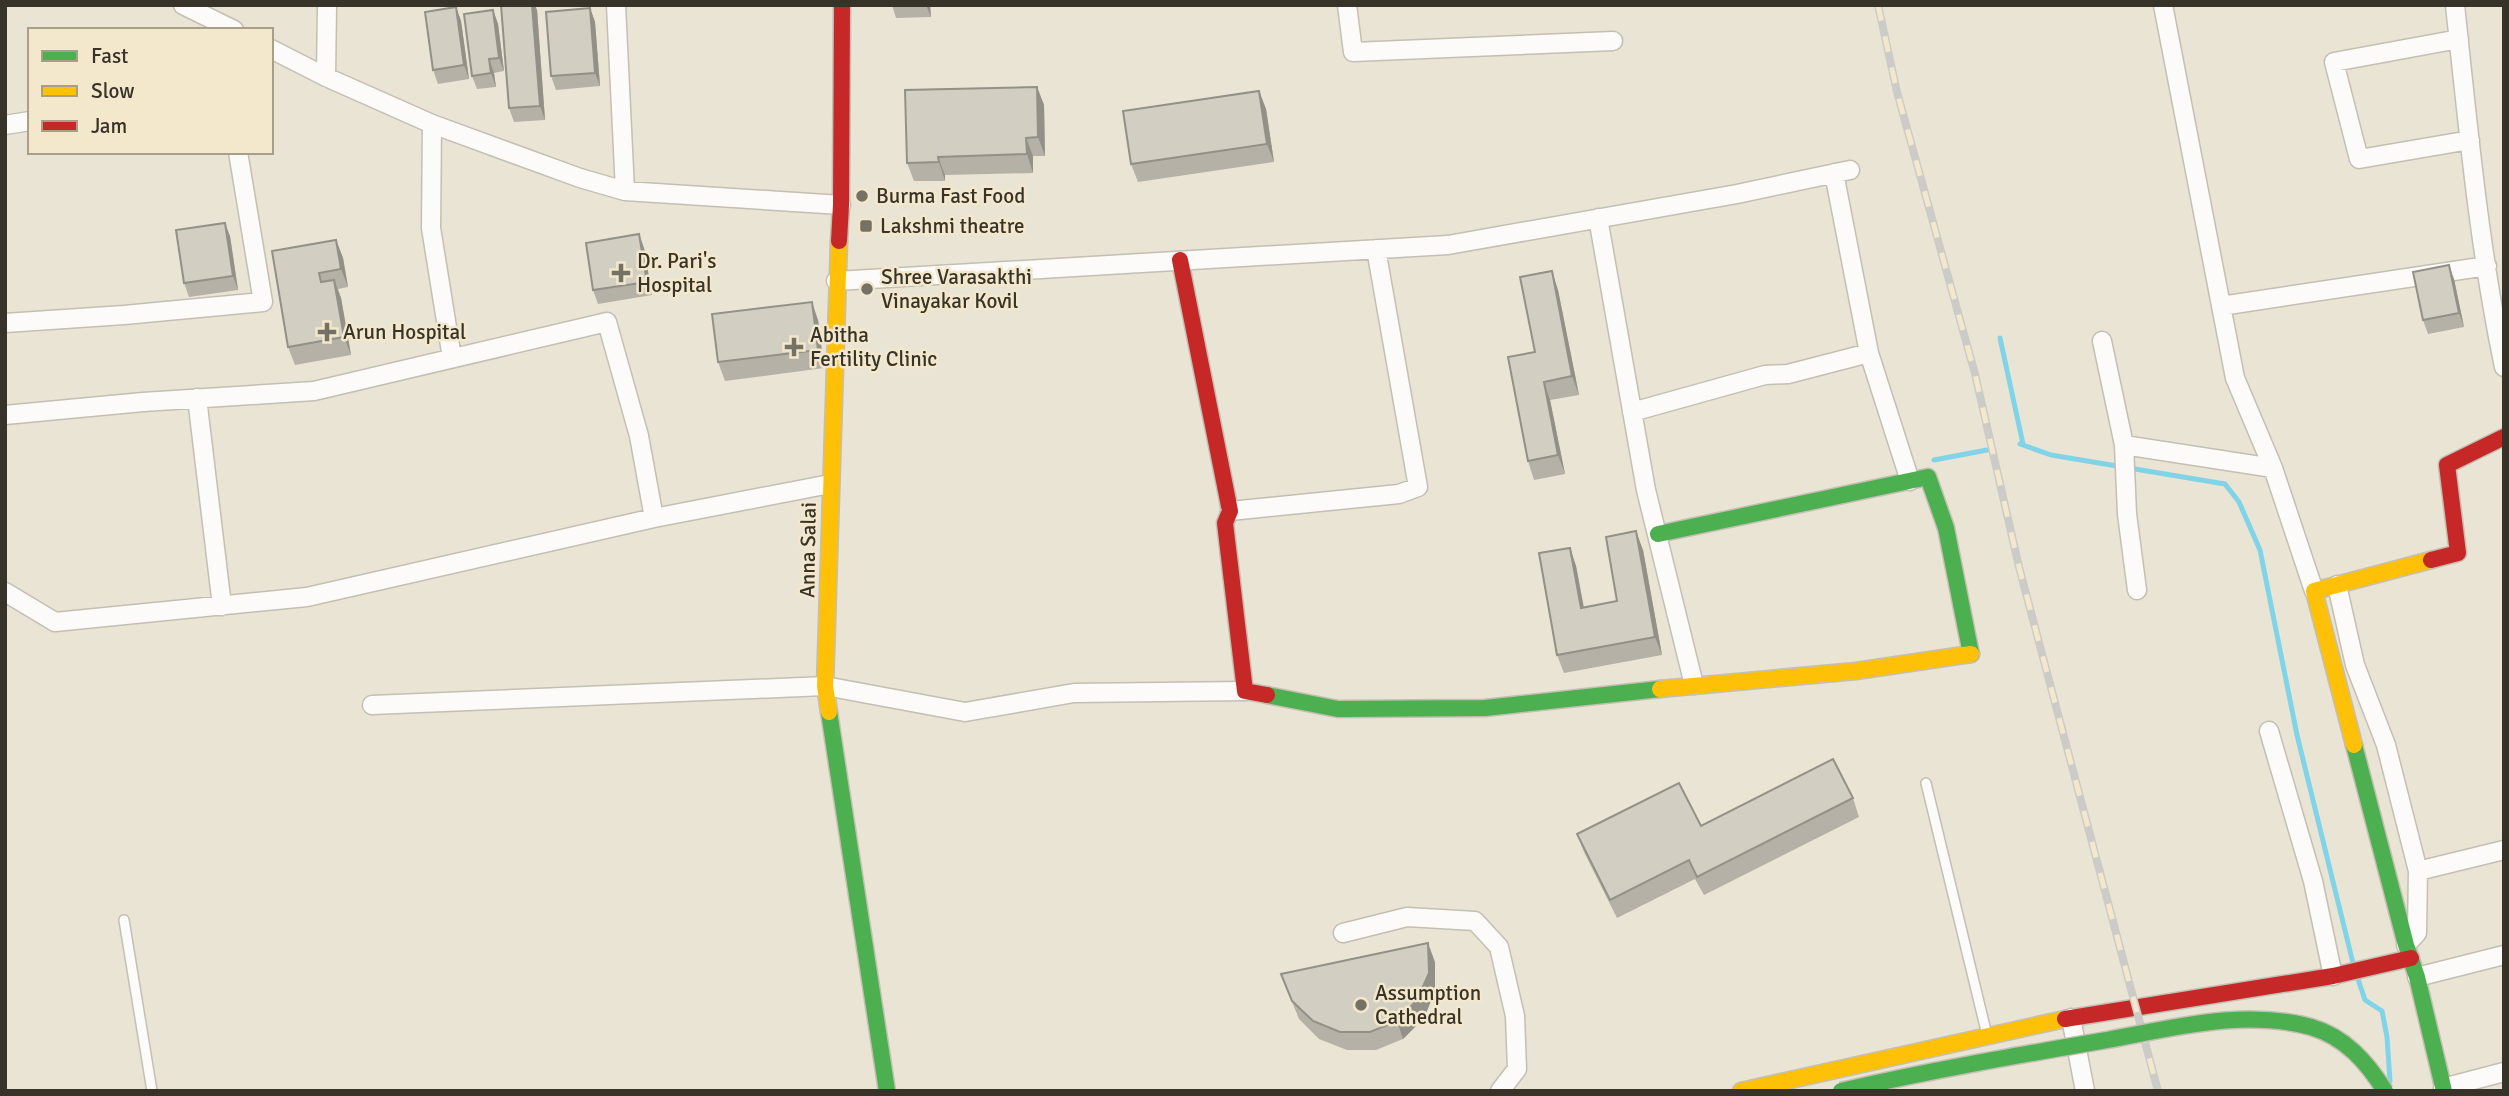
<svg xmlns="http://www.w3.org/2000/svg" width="2509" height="1096" font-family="Signika,sans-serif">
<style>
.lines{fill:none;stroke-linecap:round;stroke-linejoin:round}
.stream{stroke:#81d4e7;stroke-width:5}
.lane-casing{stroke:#c4bfb3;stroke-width:12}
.street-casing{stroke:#c4bfb3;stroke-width:21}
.fast-casing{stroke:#c4bfb3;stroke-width:19}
.slow-casing{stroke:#c4bfb3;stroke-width:19}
.jam-casing{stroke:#c4bfb3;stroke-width:19}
.lane{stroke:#fcfbf9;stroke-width:9}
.street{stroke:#fcfbf9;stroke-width:18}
.fast{stroke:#4caf50;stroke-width:16}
.slow{stroke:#ffc107;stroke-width:16}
.jam{stroke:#c62828;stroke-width:16}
.rail-casing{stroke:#cdcbc7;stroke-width:8}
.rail{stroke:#f3e7cc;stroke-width:5;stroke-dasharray:16;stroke-linecap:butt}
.fast-bridge-casing{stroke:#c4bfb3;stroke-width:19;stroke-linecap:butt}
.fast-bridge{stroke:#4caf50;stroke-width:16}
.wall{fill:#b5b1a7}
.shaded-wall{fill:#939088}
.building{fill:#d2cec2;stroke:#939088;stroke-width:2}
.poi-dot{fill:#767165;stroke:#f3e7cc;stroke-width:2.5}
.labels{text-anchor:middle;stroke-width:5;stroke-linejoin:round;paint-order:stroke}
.poi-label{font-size:21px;fill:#383329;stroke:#f3e7cc;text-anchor:start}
.street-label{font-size:21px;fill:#383329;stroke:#f3e7cc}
</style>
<rect width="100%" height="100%" fill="#eae4d5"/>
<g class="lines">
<!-- stream -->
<path class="stream" d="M2000,338L2023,444
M2020,444L2051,455L2225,484L2239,502L2260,550L2297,735L2353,963
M1934,460L1987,450
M2357,976L2365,1000L2382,1011L2387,1037L2390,1081"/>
<!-- lane casing -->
<g class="lane-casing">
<path id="lane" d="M1926,783L1987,1035
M124,920L152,1091"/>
</g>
<!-- street casing -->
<g class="street-casing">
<path id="street" d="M183,5L234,30
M616,5L625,191
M1347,5L1353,52L1613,41
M2163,5L2235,378L2273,468L2314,591
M2455,5C2468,126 2479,248 2504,367
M2459,39L2334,62L2359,159L2470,140
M271,49L326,77L432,124L580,178L625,191L841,205
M326,77L327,5
M432,124L431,228L452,358
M5,125L30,121
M1834,173L1869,353L1910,481
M1598,218L1646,490L1694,685
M836,281L1448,245L1737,194L1850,170
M2221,306L2487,266
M5,323L124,315L263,302L238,152
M2102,341L2124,445L2127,514L2137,590
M197,398L222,606
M1632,412L1765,375L1788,374L1869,353
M5,415L143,402L314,391L607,322L639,436L654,518
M2124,445L2273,468
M1230,511L1399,494L1418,487L1376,249
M2337,585L2355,665L2386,745L2418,871
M5,592L55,622L307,597L654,518L830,484
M372,705L825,686L965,712L1074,693L1245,691
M2269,731L2313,881L2333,976
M1343,933L1407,917L1475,921L1499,947L1515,1016L1517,1069L1500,1091
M2406,945L2417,933L2418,871L2504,850
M2417,977L2504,955
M2071,1018L2085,1091
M2443,1088L2504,1072"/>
</g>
<!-- fast casing -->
<g class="fast-casing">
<path id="fast" d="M1658,534L1928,477L1946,528L1971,654
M1267,695L1338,709L1485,708L1660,689
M829,712L887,1091
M2354,745L2406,945L2417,977L2444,1091"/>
</g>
<!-- slow casing -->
<g class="slow-casing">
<path id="slow" d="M1660,689L1856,671L1971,654
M829,712L825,686L839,241
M2354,745L2314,591L2431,560
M1741,1091L2065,1019"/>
</g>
<!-- jam casing -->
<g class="jam-casing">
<path id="jam" d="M839,241L841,205L842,5
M1180,260L1230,511L1225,523L1245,691L1267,695
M2431,560L2458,553L2447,465L2504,437
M2065,1019L2333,976L2411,958"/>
</g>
<!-- lane -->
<use href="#lane" class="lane"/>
<!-- street -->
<use href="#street" class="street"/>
<!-- fast -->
<use href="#fast" class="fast"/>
<!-- slow -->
<use href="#slow" class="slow"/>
<!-- jam -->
<use href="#jam" class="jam"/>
<!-- rail casing -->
<g class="rail-casing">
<path id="rail" d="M1878,5L1897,92L1975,374L2019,567L2158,1091"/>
</g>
<!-- rail -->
<use href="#rail" class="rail"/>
<!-- fast-bridge casing -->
<g class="fast-bridge-casing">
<path id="fast-bridge" d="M1841,1091C1927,1071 2014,1056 2101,1041C2170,1029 2242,1008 2311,1027C2345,1037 2367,1062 2385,1091"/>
</g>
<!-- fast-bridge -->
<use href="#fast-bridge" class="fast-bridge"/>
</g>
<!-- wall -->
<path class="wall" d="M892,5H930L931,17L896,18Z
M456,7L461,21L469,79L438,84L433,70Z
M590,8L595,22L600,86L556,90L551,76Z
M493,10L498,24L504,71L494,73L496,87L477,89L472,76Z
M537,10L545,120L514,122L509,108Z
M1037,87L1044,105L1045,156H1033V173L945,175V181H914L907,163Z
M1259,91L1266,109L1274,162L1138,182L1131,164Z
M230,236L238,290L189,297L184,283Z
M336,240L343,258L348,287L338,289L341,298L351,355L295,365L288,347L272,251Z
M644,248L652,295L598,304L593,290Z
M2454,279L2464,327L2428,334L2423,320Z
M1558,290L1579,395L1550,400L1565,474L1534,480L1528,461L1535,352Z
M818,320L824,368L725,381L718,362Z
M1570,548L1576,566L1584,607L1617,601L1643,550L1662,655L1564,673L1557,655Z
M1853,798L1859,817L1704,895L1695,879L1617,918L1584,852L1577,834L1701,826Z
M1435,962V991L1424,1018L1403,1039L1376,1050H1347L1319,1039L1299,1019L1281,974Z"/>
<!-- shaded-wall -->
<path class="shaded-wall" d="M532,5H535L537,10L545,120L540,106Z
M926,5H930L931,17Z
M456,7L461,21L469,79L464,65Z
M590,8L595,22L600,86L595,73Z
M493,10L498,24L504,71L499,58Z
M489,59L494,73L496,87L491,73Z
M1037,87L1044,105L1045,156L1038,137Z
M1259,91L1266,109L1274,162L1267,144Z
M1026,138L1033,156V173L1027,154Z
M938,157L945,175V181L939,162Z
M225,223L230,236L238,290L233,276Z
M639,234L644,248L652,295L647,282Z
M336,240L343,258L348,287L341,269Z
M2449,265L2454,279L2464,327L2459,313Z
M1552,271L1558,290L1579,395L1572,376Z
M334,280L341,298L351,355L344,337Z
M812,302L818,320L824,368L818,350Z
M1544,382L1550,400L1565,474L1558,455Z
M1636,531L1643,550L1662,655L1655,637Z
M1570,548L1576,566L1587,626L1581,608Z
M1428,943L1435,962V991L1424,1018L1403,1039L1397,1021Z"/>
<!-- building -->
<path class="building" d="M501,5H532L540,106L509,108Z
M456,7L464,65L433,70L425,12Z
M590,8L595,73L551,76L546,12Z
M493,10L499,58L489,59L491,73L472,76L464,14Z
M1037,87L1038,137L1026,138L1027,154L938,157L939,162L907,163L905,90Z
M1259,91L1267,144L1131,164L1123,111Z
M225,223L233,276L184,283L176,230Z
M639,234L647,282L593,290L586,243Z
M336,240L341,269L319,273L321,282L334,280L344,337L288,347L272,251Z
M2449,265L2459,313L2423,320L2413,272Z
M1552,271L1572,376L1544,382L1558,455L1528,461L1508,357L1535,352L1520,277Z
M812,302L818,350L718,362L712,314Z
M1636,531L1655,637L1557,655L1539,553L1570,548L1581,608L1617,601L1606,537Z
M1833,759L1853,798L1697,877L1689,860L1610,900L1577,834L1679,783L1701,826Z
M1428,943L1429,973L1417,1000L1397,1021L1370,1032H1340L1313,1021L1292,1001L1281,974Z"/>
<!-- markers -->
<g class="poi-dot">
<circle cx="862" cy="196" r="7"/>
<rect x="859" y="219" width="14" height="14" rx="3.5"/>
<path d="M617.5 262.5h7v7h7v7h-7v7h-7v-7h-7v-7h7z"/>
<circle cx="867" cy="289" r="7"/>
<path d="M323.5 321.5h7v7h7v7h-7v7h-7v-7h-7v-7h7z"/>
<path d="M790.5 336.5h7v7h7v7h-7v7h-7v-7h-7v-7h7z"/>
<circle cx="1361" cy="1005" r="7"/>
</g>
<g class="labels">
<!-- poi labels -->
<g class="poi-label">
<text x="876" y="203">Burma Fast Food</text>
<text x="880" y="233">Lakshmi theatre</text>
<text x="637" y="268">Dr. Pari's<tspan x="637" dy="24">Hospital</tspan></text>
<text x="881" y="284">Shree Varasakthi<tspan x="881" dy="24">Vinayakar Kovil</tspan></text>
<text x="343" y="339">Arun Hospital</text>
<text x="810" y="342">Abitha<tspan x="810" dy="24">Fertility Clinic</tspan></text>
<text x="1375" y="1000">Assumption<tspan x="1375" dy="24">Cathedral</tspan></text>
</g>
<!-- street labels -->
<g class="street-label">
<text transform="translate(808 550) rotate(-89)" y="7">Anna Salai</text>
</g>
</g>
<!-- border -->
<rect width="2509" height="1096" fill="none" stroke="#383329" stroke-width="14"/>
<!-- legend -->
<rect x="28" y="28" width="245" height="126" fill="#f3e7cc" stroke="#a89f8b" stroke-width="2"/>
<rect x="42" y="51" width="35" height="10" fill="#4caf50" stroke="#a89f8b" stroke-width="2"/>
<text x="91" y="63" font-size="21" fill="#383329">Fast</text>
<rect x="42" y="86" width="35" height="10" fill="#ffc107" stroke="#a89f8b" stroke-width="2"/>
<text x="91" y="98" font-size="21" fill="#383329">Slow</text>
<rect x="42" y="121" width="35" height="10" fill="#c62828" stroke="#a89f8b" stroke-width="2"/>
<text x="91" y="133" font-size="21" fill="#383329">Jam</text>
</svg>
